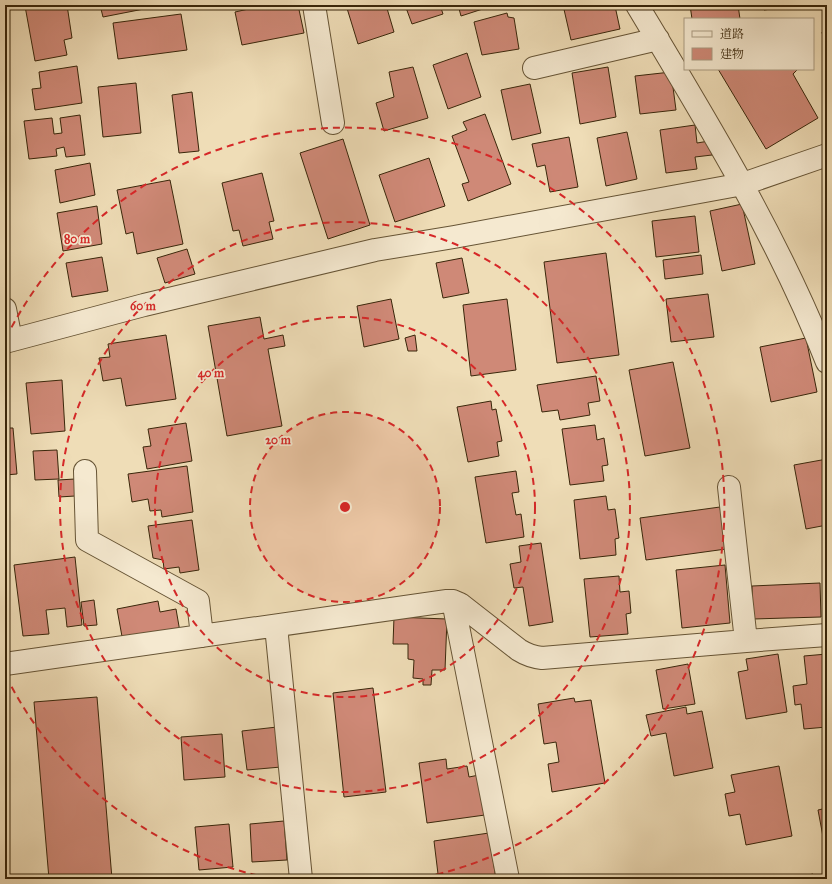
<svg xmlns="http://www.w3.org/2000/svg" width="832" height="884" font-family="'IM FELL Great Primer','Noto Serif JP',serif">
<style>
.building{fill:#cf8977;stroke:#39260a}
.lines{fill:none;stroke-linecap:round;stroke-linejoin:round}
.minor-casing{stroke:#665435;stroke-width:24}
.minor{stroke:#f5e9d0;stroke-width:22}
.ring{fill:none;stroke:#d62828;stroke-width:2;stroke-dasharray:7 5}
.centre{fill:#d62828;stroke:#f5e9d0;stroke-width:2}
.ring-label{font-size:12px;text-anchor:middle;font-weight:bold;fill:#d62828;stroke:#f5e9d0;stroke-width:3.5;stroke-linejoin:round;paint-order:stroke}
</style>
<rect width="100%" height="100%" fill="#efddb7"/>
<filter id="stains"><feTurbulence type="fractalNoise" baseFrequency=".005" numOctaves="4"/><feColorMatrix values="0 0 0 0 .2 0 0 0 0 .09 0 0 0 0 .02 0 0 0 .5 -.17"/></filter>
<radialGradient id="worn" r=".72"><stop offset=".6" stop-color="#630" stop-opacity="0"/><stop offset="1" stop-color="#630" stop-opacity=".3"/></radialGradient>
<!-- building -->
<path class="building" d="M13,5H67L72,38L64,40L67,55L35,61L25,6L14,8Z
M100,5H153L154,7L103,17Z
M262,5H298L304,33L242,45L235,12L262,6Z
M346,5H386L394,32L358,44Z
M405,5H440L443,14L412,24Z
M458,5H495L461,16Z
M563,5H620L615,6L620,29L571,40Z
M690,5H738L740,19H692Z
M764,5H801L764,10Z
M507,13L508,17L514,18L519,49L482,55L474,22Z
M181,14L187,50L118,59L113,23Z
M827,31V57L822,32Z
M467,53L481,97L448,109L433,65Z
M77,66L82,103L35,110L32,89L41,88L39,72Z
M413,67L428,118L384,131L376,103L394,97L389,72Z
M608,67L616,117L580,124L572,73Z
M718,69H798L793,74L818,118L766,149Z
M671,72L676,110L640,114L635,76Z
M136,83L141,133L103,137L98,87Z
M530,84L541,133L512,140L501,90Z
M192,92L199,151L179,153L172,95Z
M485,114L511,184L468,201L462,184L469,182L452,136L467,130L463,122Z
M80,115L85,155L66,157L64,147L56,149L57,156L29,159L24,121L52,118L54,134L62,133L60,118Z
M695,125L697,143L709,141L712,155L695,157L697,169L666,173L660,130Z
M627,132L637,179L606,186L597,138Z
M569,137L578,187L550,192L545,165L537,167L532,144Z
M343,139L370,225L328,239L300,153Z
M429,158L445,206L395,222L379,175Z
M90,163L95,195L60,203L55,170Z
M262,173L274,221L269,222L273,239L243,246L239,230L233,231L222,183Z
M170,180L183,244L137,254L133,232L126,234L117,190Z
M742,204L755,264L722,271L710,211Z
M97,206L102,244L63,251L57,213Z
M695,216L699,252L656,257L652,221Z
M187,249L195,274L165,283L157,258Z
M606,253L619,355L557,363L544,262Z
M701,255L703,274L665,279L663,260Z
M102,257L108,291L72,297L66,263Z
M462,258L469,293L443,298L436,263Z
M708,294L714,337L671,342L666,299Z
M391,299L399,339L364,347L357,306Z
M507,299L516,370L471,376L463,305Z
M260,317L264,339L283,335L285,346L268,349L282,426L227,436L208,326Z
M166,335L176,399L126,406L121,378L103,381L99,358L110,357L108,344Z
M415,335L417,351H408L405,338Z
M806,338L817,392L771,402L760,347Z
M673,362L690,448L645,456L629,370Z
M596,376L600,401L588,403L590,415L560,420L558,410L542,412L537,385Z
M62,380L65,431L31,434L26,383Z
M491,401L492,410L496,409L502,441L497,442L499,456L468,462L457,407Z
M186,423L192,461L147,469L143,447L151,446L148,429Z
M595,425L597,440L604,438L608,465L602,466L604,481L570,485L562,429Z
M5,428H13L17,474L5,475Z
M57,450L59,479L35,480L33,451Z
M827,459V525L806,529L794,465Z
M187,466L193,512L162,517L161,510L150,511L148,499L132,502L128,474Z
M516,471L519,492L512,493L516,515L521,514L524,537L486,543L475,477Z
M75,479V496L59,497L58,480Z
M606,496L608,510L615,509L619,538L615,539L616,555L580,559L574,500Z
M720,507L726,549L646,560L640,518Z
M192,520L199,570L180,573L179,567L164,569L163,560L153,558L148,526Z
M541,543L553,622L529,626L523,587L514,588L510,564L521,562L519,546Z
M75,557L82,625L67,627L65,608L46,610L49,634L23,636L14,565Z
M725,565L730,623L682,628L676,570Z
M619,576L620,592L629,591L631,613L626,614L628,634L590,637L584,579Z
M820,583L821,617L753,619L752,586Z
M94,600L97,625L84,626L81,602Z
M158,601L160,612L176,609L180,632L123,642L117,609Z
M394,617L447,619L445,670H432L431,685H423V679L413,678L414,660L408,659V644H393Z
M778,654L787,712L746,719L738,672L748,670L746,659Z
M827,654V727L804,729L801,704L795,705L793,686L807,684L804,656Z
M688,664L695,704L663,709L656,670Z
M373,688L386,792L344,797L333,693Z
M97,697L112,879H49L34,702Z
M574,698L575,702L591,700L605,783L552,792L548,764L559,762L556,742L544,744L538,704Z
M686,707L687,714L702,711L713,768L674,776L666,733L651,736L646,715Z
M277,727L281,767L247,770L242,731Z
M222,734L225,777L184,780L181,737Z
M446,759L447,769L467,766L469,777L479,775L485,815L427,823L419,763Z
M779,766L792,836L746,845L740,814L729,816L725,794L735,792L731,775Z
M827,808V858L818,810Z
M284,821L287,860L252,862L250,824Z
M229,824L233,867L199,870L195,827Z
M489,833L496,879H417V877L438,874L434,841Z
M813,874L814,879H787Z"/>
<g class="lines">
<!-- minor casing -->
<g class="minor-casing">
<path id="minor" d="M314,5L333,123
M637,5C706,120 778,237 827,362
M534,68L658,39
M5,309L11,340
M5,342L144,305L375,250L454,237L743,184L827,155
M85,471L87,540L198,601L202,636
M729,487L746,641
M453,601L508,879
M276,626L301,879
M5,664L447,601H453L460,604L519,650C527,655 533,657 542,658L746,641L827,635"/>
</g>
<!-- minor -->
<use href="#minor" class="minor"/>
</g>
<!-- distance rings -->
<circle cx="345" cy="507" r="95" fill="#d62828" fill-opacity=".12"/>
<g class="ring">
<circle cx="345" cy="507" r="95"/>
<circle cx="345" cy="507" r="190"/>
<circle cx="345" cy="507" r="285"/>
<path d="M269 878A379 379 0 0 1 6 676M6 338A379 379 0 1 1 421 878"/>
</g>
<circle cx="345" cy="507" r="6" class="centre"/>
<g class="ring-label">
<text x="77" y="243">80 m</text>
<text x="143" y="310">60 m</text>
<text x="211" y="377">40 m</text>
<text x="278" y="444">20 m</text>
</g>
<!-- margin -->
<rect width="832" height="884" fill="none" stroke="#efddb7" stroke-width="20"/>
<rect x="6" y="6" width="820" height="872" fill="none" stroke="#39260a" stroke-width="2"/>
<rect x="10" y="10" width="812" height="864" fill="none" stroke="#39260a"/>
<!-- legend -->
<rect x="684" y="18" width="130" height="52" fill="#f5e9d0" stroke="#aa9b81"/>
<rect x="692" y="31" width="20" height="6" fill="#f5e9d0" stroke="#aa9b81"/>
<text x="720" y="38" font-size="12" fill="#39260a">道路</text>
<rect x="692" y="48" width="20" height="12" fill="#cf8977" stroke="#aa9b81"/>
<text x="720" y="58" font-size="12" fill="#39260a">建物</text>
<rect width="100%" height="100%" filter="url(#stains)"/>
<rect width="100%" height="100%" fill="url(#worn)"/>
</svg>
